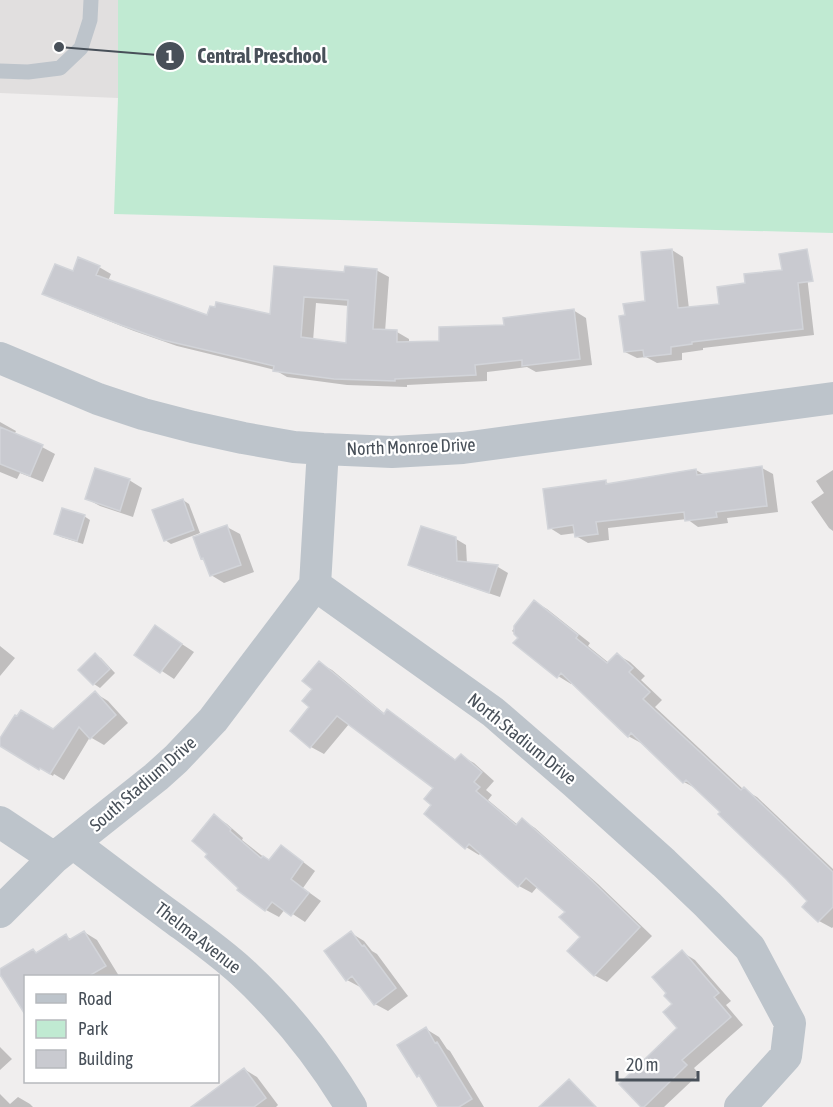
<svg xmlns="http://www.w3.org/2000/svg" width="833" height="1107" font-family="'Asap Condensed',sans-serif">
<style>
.education{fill:#e1dfdf}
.green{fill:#c0ead2}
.shadow{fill:#0003;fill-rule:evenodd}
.building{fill:#c9cad0;stroke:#d2d4d9;stroke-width:1.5;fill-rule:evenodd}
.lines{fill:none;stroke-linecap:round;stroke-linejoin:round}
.service{stroke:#bdc4cb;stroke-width:15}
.minor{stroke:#bdc4cb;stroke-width:32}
.labels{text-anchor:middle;stroke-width:4.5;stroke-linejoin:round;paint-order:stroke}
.street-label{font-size:18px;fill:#485059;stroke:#fff}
.leader{fill:none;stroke:#485059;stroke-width:2}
.callout-dot{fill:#485059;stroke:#fff;stroke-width:2}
.mark-label{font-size:18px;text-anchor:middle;font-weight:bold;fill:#fff}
.callout-label{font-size:20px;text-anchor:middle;font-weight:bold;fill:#485059;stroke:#fff;stroke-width:4.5;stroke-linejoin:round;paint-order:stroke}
</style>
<rect width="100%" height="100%" fill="#f0eeee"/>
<!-- education -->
<path class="education" d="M0,0H118V98L0,93Z"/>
<!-- green -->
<path class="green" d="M118,0H833V233L114,214L118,98Z"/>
<!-- shadow -->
<path class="shadow" d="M672,250L683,257L689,309L721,305L807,276L814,335L703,348V350L682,353V360L657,363L646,357L637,358L625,352L626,316L647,302Z
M99,267L111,274L108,281L208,317L271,316L275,267L346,274L376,270L389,277L385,332H397L409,339V343L441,342L573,310L586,318L592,365L536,372L527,367L487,372V381L407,385V387L347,385L287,377L275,370L177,346L134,331L56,300L44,293L74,273ZM316,303L349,306L347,345L313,341Z
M0,422L16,431L14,435L42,447L55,454L43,482L20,473L17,479L0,472Z
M762,468L773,474L778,512L727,518L728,523L698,527L687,519L608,528L609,540L588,543L576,536V533L561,535L550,528L606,482L611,485L696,470L705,475Z
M833,470V531L829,528L811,502L824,493L816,481Z
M129,480L142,488L133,517L100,506L87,499Z
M183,500L189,504L200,533L171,544L165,540Z
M84,516L90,520L83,544L61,537L55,534Z
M227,527L240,534L254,572L224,583L211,575L205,559L203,558Z
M456,539L466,545L467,564L498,567L508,573L500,597L420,570L410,564Z
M535,602L547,609L590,643L588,646L609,663L618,655L630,662L645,676L641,680L662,700L655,707L744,790L757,797L833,869V927L832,928L819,921L804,907L810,901L722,812L697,789L684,782L642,742L641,743L628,736L572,682L571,684L558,676L520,637L512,631Z
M156,627L194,652L174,679L136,654Z
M0,646L15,658L0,676Z
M95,655L101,658L115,673L100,688L94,684Z
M319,663L332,670L385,714L388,711L401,719L457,761L461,756L474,763L494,781L486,790L492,795L488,800L518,825L522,820L535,828L598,884L652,936L607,982L594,975L582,937L567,911L538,886L532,893L519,886L481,852L479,855L466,847L433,805L435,788L349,724L324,754L311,747L292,731L311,707Z
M95,693L108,701L128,723L104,745L90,737L64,780L54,774L53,776L0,744V741L53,731Z
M214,816L227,824L243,838L242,840L270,862L281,847L294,855L315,871L303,888L321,901L305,922L285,909L279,917L266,910Z
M84,932L97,940L119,976H26L0,971L33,951L38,953L66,936L72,940Z
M351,933L364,941L372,951L377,954L408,996L388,1011L375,1004L360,987L347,980Z
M682,952L695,960L731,1001L726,1005L743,1025L694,1068L699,1074L664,1107H643L679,1028L674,1005Z
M426,1029L439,1037L447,1049L450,1051L484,1107H440L422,1078L418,1076Z
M0,1047L12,1059L0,1070Z
M244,1069L257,1077L278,1105L276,1107H211Z
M0,1094L10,1104L18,1097L30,1104L33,1107H0Z"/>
<!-- building -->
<path class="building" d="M672,249L678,308L719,304L717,287L745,283L744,274L782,270L779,254L807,249L813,281L798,283L803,329L692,342V344L671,347V354L644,357L643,350L624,352L619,316L625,315L623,304L645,301L641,252Z
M78,257L100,266L96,275L207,315L210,306L215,307L216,302L270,314L274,266L344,272L345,266L377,269L373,329L397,330V342L439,341V327L504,325L503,318L574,309L580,359L522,366V360L475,365L476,375L395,379V381L334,379L273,371L274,366L163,340L121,325L42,294L55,264L73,271ZM304,297L348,300L346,343L301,337Z
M0,427L43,445L30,476L0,464Z
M762,466L767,506L716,512L717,517L685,521L684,512L596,522L598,534L575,537L573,525L548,529L543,489L606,480V484L696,469L697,475Z
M95,468L130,479L120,511L85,499Z
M183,499L194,530L164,541L152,510Z
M62,508L85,515L77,541L54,534Z
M227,525L241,565L210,576L203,558L201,559L193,537Z
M421,526L456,537L457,561L498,565L489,593L408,565Z
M534,600L578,635L576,638L607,663L617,653L633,668L629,672L650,692L643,699L741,790L744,787L833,872V907L818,922L802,907L807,901L786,879L718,814L720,812L686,780L683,783L631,733L628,737L561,673L557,678L513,643L518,638L514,634V626Z
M155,625L182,644L160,673L134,655Z
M95,653L110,669L93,685L78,670Z
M319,661L384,714L387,709L455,760L461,754L482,772L474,782L480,787L476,791L516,825L522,818L585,874L640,927L594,976L567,951L580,937L559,917L565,912L526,878L518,887L469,844L465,849L424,814L431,805L424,799L433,788L337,716L310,748L290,731L309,707L302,701L312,689L302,681Z
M95,691L116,715L90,739L79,727L50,774L40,768L39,770L0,746V738L15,715L17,716L21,710L53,729Z
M214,814L231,829L230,831L261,858L263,856L269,860L281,845L303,862L291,879L309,893L291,916L272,902L265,911L237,890L238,888L205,857L207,854L192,841Z
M84,931L106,966L89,976H26V1016L1,976H0V969L33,949L36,953L66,934L69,940Z
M351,931L362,946L364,945L396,988L374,1005L352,976L346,981L324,951Z
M682,950L719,993L714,997L731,1017L682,1060L687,1065L644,1107H641L619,1084L677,1028L663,1012L672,1004L664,996L666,993L652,977Z
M426,1027L435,1043L437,1042L472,1099L459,1107H438L419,1075L417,1077L397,1045Z
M244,1068L266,1098L254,1107H191Z
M569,1079L596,1107H539Z"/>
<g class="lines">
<!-- service -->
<path class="service" d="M0,71L28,72L60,68L81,48L90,20L91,0"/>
<!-- minor -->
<path class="minor" d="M0,358L98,399L143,414L193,427L243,438L294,447L323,449L392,452L463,448L833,398
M323,449L315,585L493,712L575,783L664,863L708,905L750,948L790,1023L786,1056L740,1107
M0,822L54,858
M73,843C106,868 139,893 173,918C196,935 220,952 242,972C284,1011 321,1057 351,1107
M0,912L54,858L156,777L176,759L213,720L315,585"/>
</g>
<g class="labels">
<!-- street labels -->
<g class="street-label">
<text transform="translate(411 447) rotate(-2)" y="6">North Monroe Drive</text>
<text transform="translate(522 739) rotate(39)" y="6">North Stadium Drive</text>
<text transform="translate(143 784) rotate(-41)" y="6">South Stadium Drive</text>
<text transform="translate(198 938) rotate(38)" y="6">Thelma Avenue</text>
</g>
</g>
<!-- callouts -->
<path class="leader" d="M59 47L170 56"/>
<g class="callout-dot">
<circle cx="59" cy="47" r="6"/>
<circle cx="170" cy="56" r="15"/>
</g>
<g class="mark-label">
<text x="170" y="63">1</text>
</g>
<g class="callout-label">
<text x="262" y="63">Central Preschool</text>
</g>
<!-- legend -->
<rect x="24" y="975" width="195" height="108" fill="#ffffff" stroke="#b6b9bd" stroke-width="1.5"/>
<rect x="36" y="994" width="30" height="9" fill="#bdc4cb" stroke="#b6b9bd" stroke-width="1.5"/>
<text x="78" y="1005" font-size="18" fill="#485059">Road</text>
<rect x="36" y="1020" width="30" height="18" fill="#c0ead2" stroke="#b6b9bd" stroke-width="1.5"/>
<text x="78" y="1035" font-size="18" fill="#485059">Park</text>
<rect x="36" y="1050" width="30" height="18" fill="#c9cad0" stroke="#b6b9bd" stroke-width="1.5"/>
<text x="78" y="1065" font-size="18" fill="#485059">Building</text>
<!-- scale -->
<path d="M617 1071v9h81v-9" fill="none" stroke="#485059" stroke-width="3"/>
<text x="626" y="1071" font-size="18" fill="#485059" stroke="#ffffff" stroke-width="4.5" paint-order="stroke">20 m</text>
</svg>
